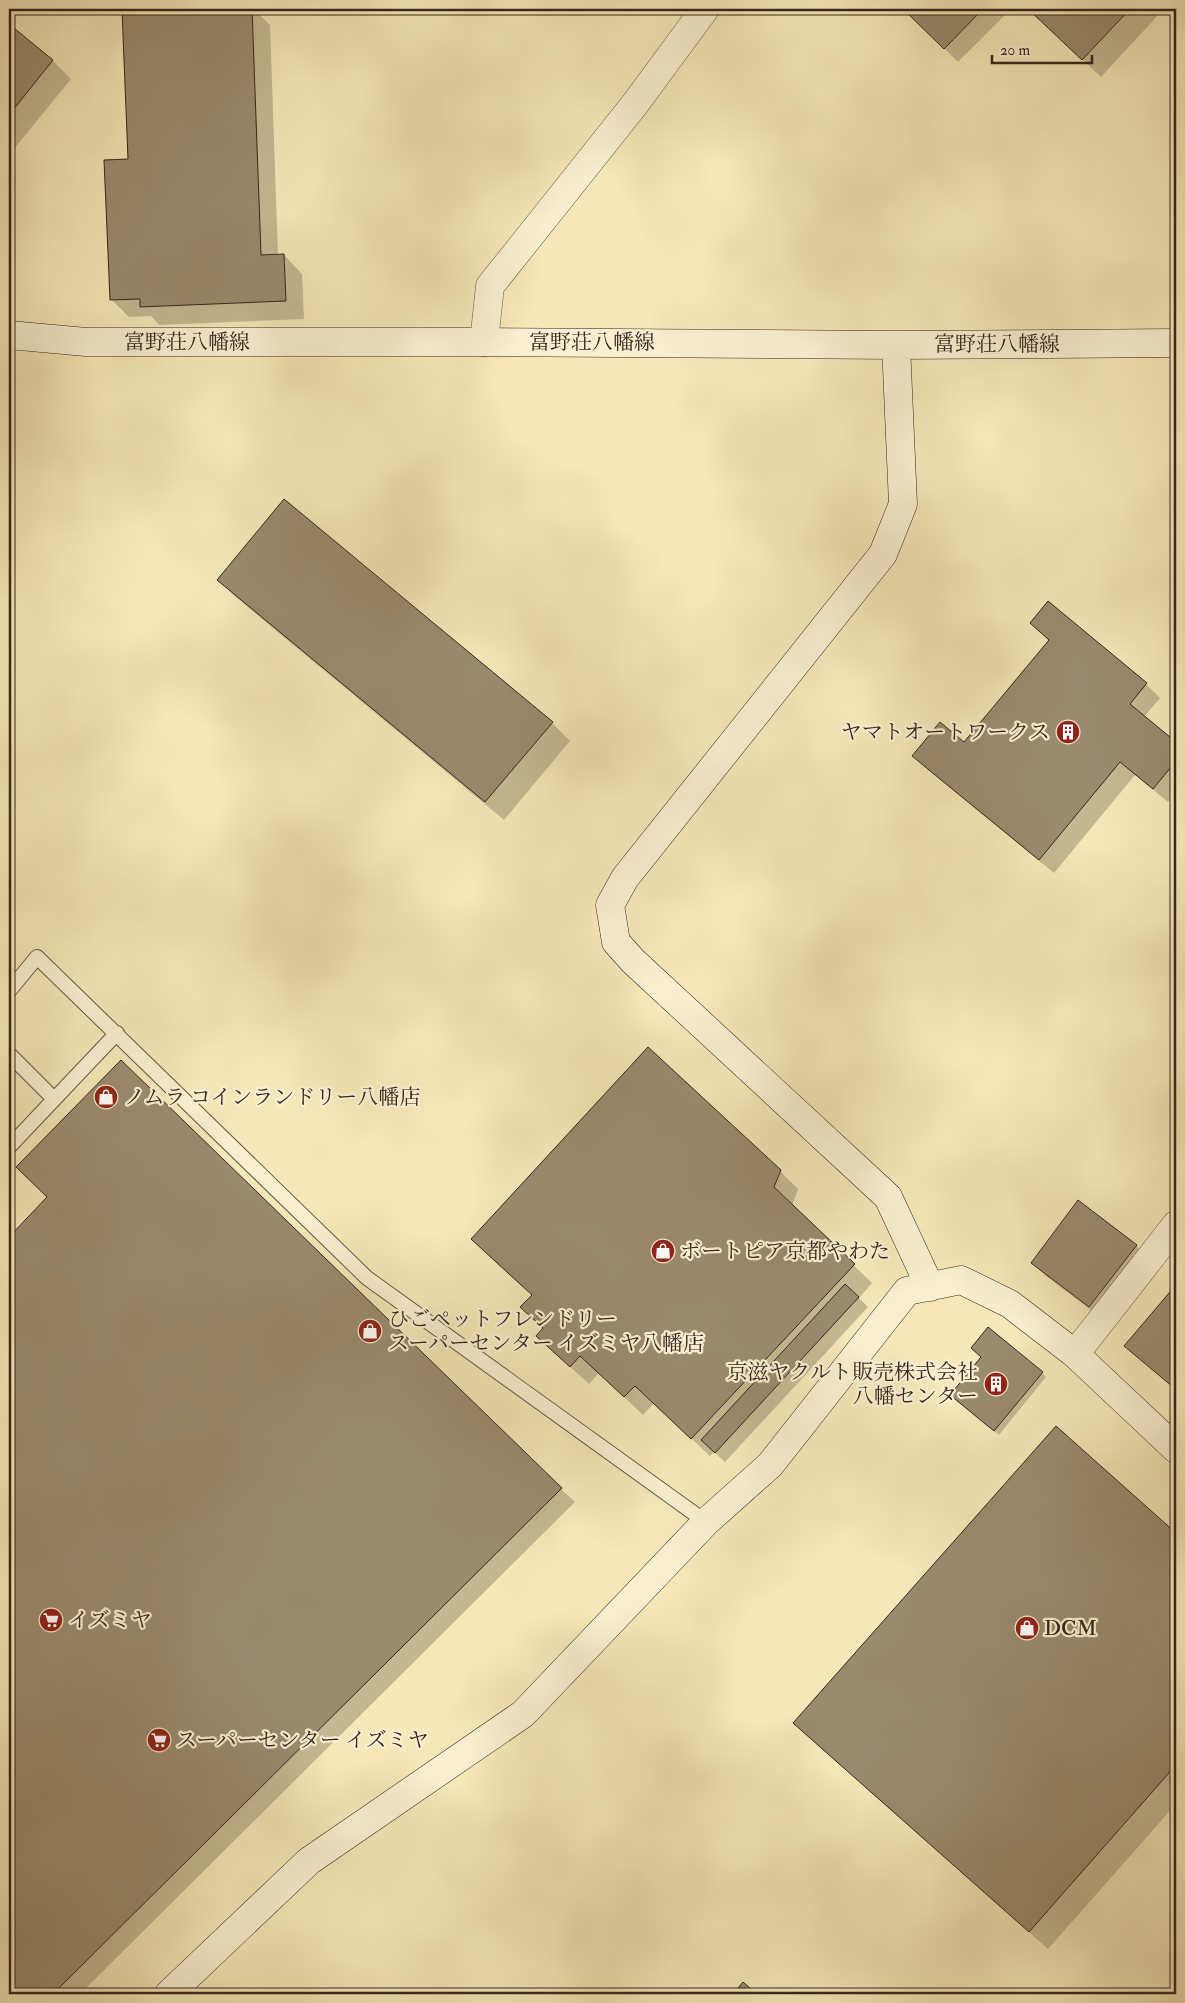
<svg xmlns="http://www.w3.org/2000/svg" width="1185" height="2003" font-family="'IM FELL Double Pica','Noto Serif JP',serif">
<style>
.shadow{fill:#0003}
.building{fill:#9a8a6e;stroke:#37251e}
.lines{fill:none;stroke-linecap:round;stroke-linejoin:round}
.lane-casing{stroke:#665644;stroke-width:16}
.street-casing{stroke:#665644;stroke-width:29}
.secondary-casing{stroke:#37251e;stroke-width:29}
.lane{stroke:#f8efd0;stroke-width:14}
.street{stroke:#f8efd0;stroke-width:28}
.secondary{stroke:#f8efd0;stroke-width:28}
.labels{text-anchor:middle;stroke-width:4.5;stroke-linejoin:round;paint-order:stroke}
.street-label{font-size:21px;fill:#37251e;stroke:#f8efd0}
.poi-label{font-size:21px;fill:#37251e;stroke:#f8efd0;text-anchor:start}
</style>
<rect width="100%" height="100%" fill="#f5e7b7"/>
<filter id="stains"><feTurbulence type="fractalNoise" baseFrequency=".004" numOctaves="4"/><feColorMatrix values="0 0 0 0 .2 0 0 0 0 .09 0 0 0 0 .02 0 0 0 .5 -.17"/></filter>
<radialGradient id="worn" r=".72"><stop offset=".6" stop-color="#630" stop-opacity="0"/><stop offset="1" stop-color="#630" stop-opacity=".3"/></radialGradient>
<!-- shadow -->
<path class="shadow" d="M193,9H254L270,25L278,256L284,255L302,274L304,319L159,325L151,316L129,317L111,299L129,161L124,12Z
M905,9H1007L1009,11L958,62Z
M1028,9H1160L1162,11L1101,77Z
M9,25L53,61L71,79L9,155Z
M1176,243V251L1173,248Z
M219,580L552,723L570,741L504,820L237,598Z
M1031,623L1146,684L1160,698L1144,717L1176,744V792L1168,802L1135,775L1054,873L928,770L914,756L964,744L1050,641Z
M780,1171L798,1189L792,1206L872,1283L859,1298L868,1307L725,1462L714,1452L710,1456L654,1403L643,1415L599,1373L589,1384L556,1354L533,1296L490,1257Z
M49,1197L561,1489L575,1502L80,1994H9V1239Z
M1136,1246L1150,1260L1104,1320L1046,1276L1032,1263Z
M1175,1288L1176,1289V1390L1126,1346Z
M983,1357L1042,1373L1046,1377L999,1435L956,1400Z
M1056,1428L1176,1534V1804L1048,1949L813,1741L795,1723Z"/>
<!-- building -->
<path class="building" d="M162,9H252L261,255L284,254L286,301L140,307V299L110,300L104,160L128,159L122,10Z
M903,9H983L944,49Z
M1028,9H1130L1082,60Z
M9,24L53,60L9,115Z
M284,499L553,722L485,802L217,580Z
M1048,601L1147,683L1130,704L1176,742V761L1153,789L1120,762L1039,860L912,756L940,722L964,742L1049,640L1030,623Z
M648,1047L781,1170L774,1187L855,1264L691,1439L635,1386L624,1397L580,1356L570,1367L536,1336L543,1328L520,1307L532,1295L471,1239Z
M121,1060L562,1488L55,1992L9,1994V1237L47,1197L16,1167Z
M1078,1200L1137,1245L1089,1307L1031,1263Z
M845,1284L859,1297L715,1453L701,1440Z
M1175,1286L1176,1287V1383L1173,1387L1124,1346Z
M988,1327L1043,1372L994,1431L950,1395L981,1357L971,1348Z
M1056,1426L1176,1533V1765L1029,1932L793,1723Z
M743,1982L757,1994H733Z"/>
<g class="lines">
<!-- lane casing -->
<g class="lane-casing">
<path id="lane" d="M9,991L37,957L367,1278L706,1522
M9,1054L54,1099
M9,1147L117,1033"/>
</g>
<!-- street casing -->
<g class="street-casing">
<path id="street" d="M484,342L490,286L635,104L705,9
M1075,1354L1176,1225"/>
</g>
<!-- secondary casing -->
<g class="secondary-casing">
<path id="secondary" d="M9,335L86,342H484L896,345L1176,343
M896,345L903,504L883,554L625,878L610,905L616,942L633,961L888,1197L930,1287
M169,1994L309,1861L523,1714L706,1522L770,1465L907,1291L961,1280L1010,1304L1075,1354L1176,1449"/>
</g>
<!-- lane -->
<use href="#lane" class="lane"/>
<!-- street -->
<use href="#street" class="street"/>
<!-- secondary -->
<use href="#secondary" class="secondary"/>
</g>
<!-- icons -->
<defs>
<g id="building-disc" transform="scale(1.25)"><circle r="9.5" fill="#8f2418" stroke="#f8efd0"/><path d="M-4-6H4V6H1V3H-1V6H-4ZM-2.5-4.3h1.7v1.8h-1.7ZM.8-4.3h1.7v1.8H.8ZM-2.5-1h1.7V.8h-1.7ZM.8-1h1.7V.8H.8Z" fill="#fff"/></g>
<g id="shop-disc" transform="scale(1.25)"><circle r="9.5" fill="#8f2418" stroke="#f8efd0"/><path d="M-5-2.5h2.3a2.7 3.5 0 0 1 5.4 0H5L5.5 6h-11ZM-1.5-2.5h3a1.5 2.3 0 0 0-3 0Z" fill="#fff"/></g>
<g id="supermarket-disc" transform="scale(1.25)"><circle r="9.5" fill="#8f2418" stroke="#f8efd0"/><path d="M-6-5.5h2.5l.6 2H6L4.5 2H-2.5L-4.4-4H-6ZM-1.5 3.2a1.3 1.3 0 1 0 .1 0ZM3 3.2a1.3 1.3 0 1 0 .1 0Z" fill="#fff"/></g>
</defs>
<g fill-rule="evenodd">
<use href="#building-disc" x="1068" y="732"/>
<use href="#shop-disc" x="106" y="1097"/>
<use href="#shop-disc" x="663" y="1251"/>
<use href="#shop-disc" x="370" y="1331"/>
<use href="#building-disc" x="996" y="1384"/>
<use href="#supermarket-disc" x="51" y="1620"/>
<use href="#shop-disc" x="1027" y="1628"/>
<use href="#supermarket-disc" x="159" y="1740"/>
</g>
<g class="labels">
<!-- street labels -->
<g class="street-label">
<text x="187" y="349">富野荘八幡線</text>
<text x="592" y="349">富野荘八幡線</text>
<text x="997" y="351">富野荘八幡線</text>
</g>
<!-- poi labels -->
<g class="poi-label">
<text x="1050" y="739" text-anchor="end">ヤマトオートワークス</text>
<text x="124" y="1104">ノムラ コインランドリー八幡店</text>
<text x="680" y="1258">ボートピア京都やわた</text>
<text x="388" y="1326">ひごペットフレンドリー<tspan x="388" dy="24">スーパーセンター イズミヤ八幡店</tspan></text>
<text x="978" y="1379" text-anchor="end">京滋ヤクルト販売株式会社<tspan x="978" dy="24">八幡センター</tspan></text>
<text x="68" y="1627">イズミヤ</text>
<text x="1044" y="1635">DCM</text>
<text x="176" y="1747">スーパーセンター イズミヤ</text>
</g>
</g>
<!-- margin -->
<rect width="1185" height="2003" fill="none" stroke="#f5e7b7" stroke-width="30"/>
<rect x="10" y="10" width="1165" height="1983" fill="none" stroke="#37251e" stroke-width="2.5"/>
<rect x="15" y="15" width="1155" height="1973" fill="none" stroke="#37251e"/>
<!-- scale -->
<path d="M992 55v8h100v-8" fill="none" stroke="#37251e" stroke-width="2.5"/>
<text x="1000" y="55" font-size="15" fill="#37251e" stroke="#f8efd0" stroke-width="4" paint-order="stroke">20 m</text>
<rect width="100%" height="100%" filter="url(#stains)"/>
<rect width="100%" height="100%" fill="url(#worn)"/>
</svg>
